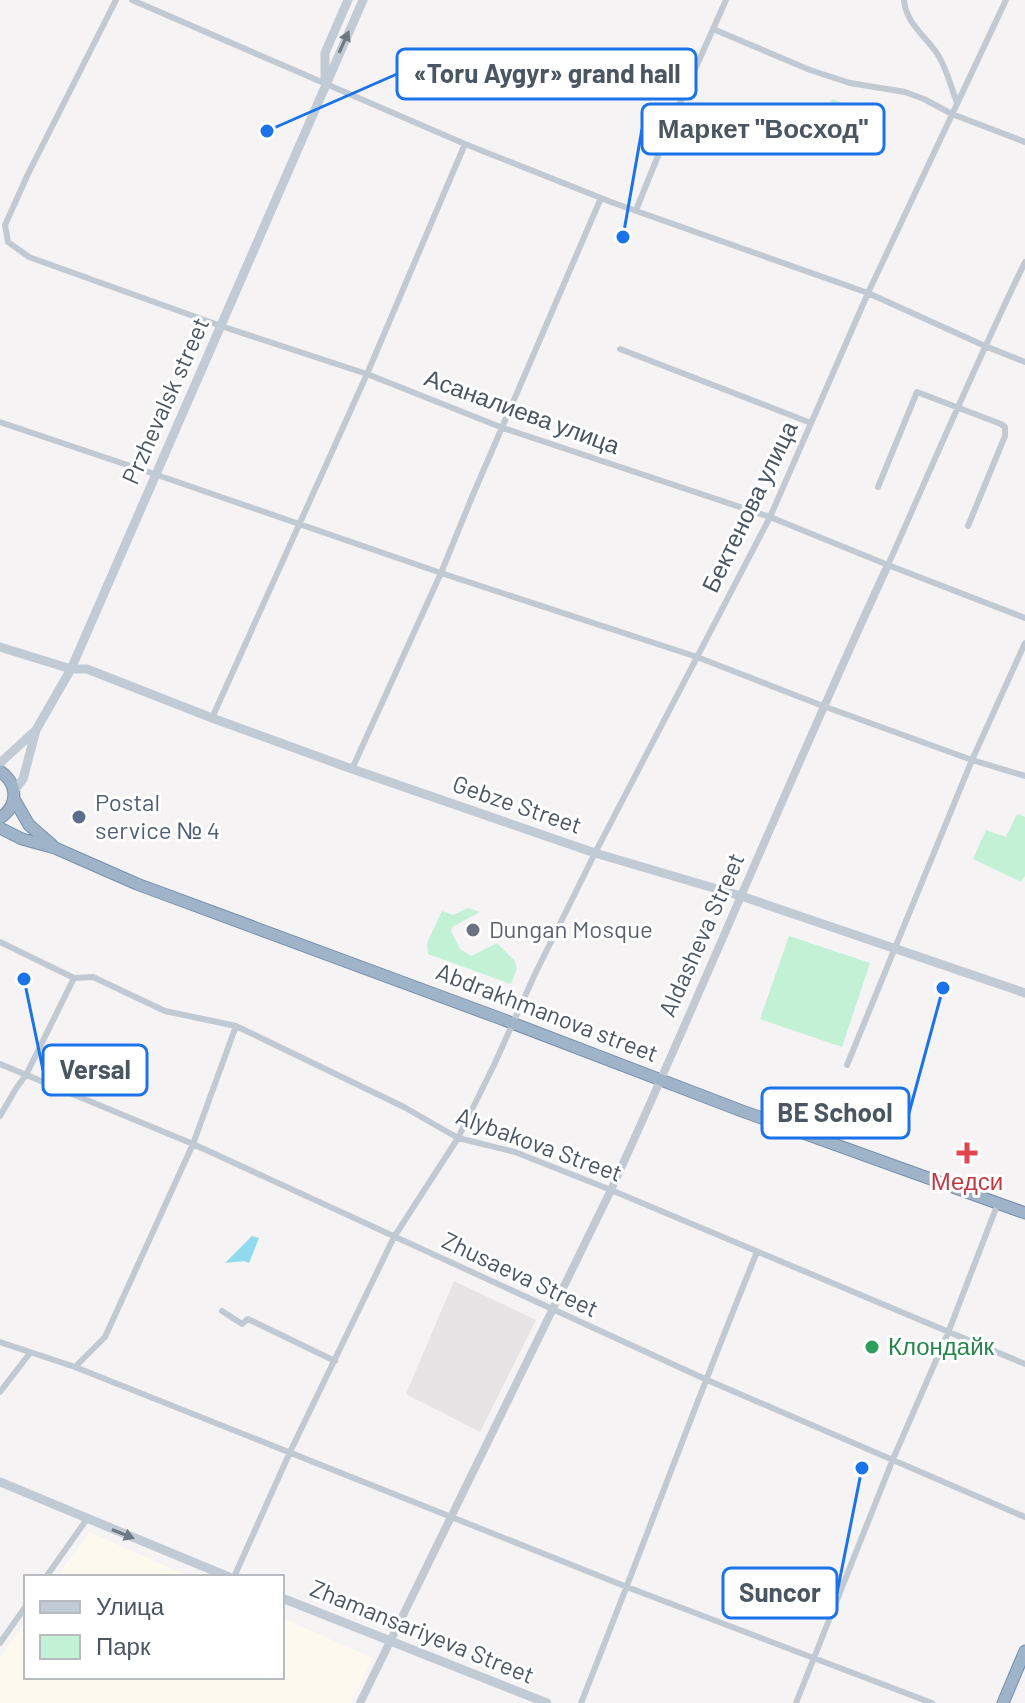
<svg xmlns="http://www.w3.org/2000/svg" width="1025" height="1703" font-family="Barlow,sans-serif">
<style>
.commercial{fill:#fdf9ef}
.education{fill:#e6e4e5}
.green{fill:#c3f1d5}
.water{fill:#90daee}
.lines{fill:none;stroke-linecap:round;stroke-linejoin:round}
.trunk-casing{stroke:#7690ad;stroke-width:13}
.minor{stroke:#c1cad2;stroke-width:6}
.tertiary{stroke:#c1cad2;stroke-width:8}
.secondary{stroke:#c1cbd6;stroke-width:9}
.trunk{stroke:#9fb4c9;stroke-width:11}
.oneway{fill:#6e7984}
.service-dot{fill:#5c6f8a;stroke:#fff;stroke-width:3}
.worship-dot{fill:#6b7280;stroke:#fff;stroke-width:3}
.health-dot{fill:#e0444e;stroke:#fff;stroke-width:3}
.leisure-dot{fill:#2e9e5b;stroke:#fff;stroke-width:3}
.labels{text-anchor:middle;stroke-width:6;stroke-linejoin:round;paint-order:stroke}
.street-label{font-size:24px;fill:#4a5661;stroke:#fff}
.service-label{font-size:24px;fill:#4e5e75;stroke:#fff;text-anchor:start}
.worship-label{font-size:24px;fill:#5b616d;stroke:#fff;text-anchor:start}
.health-label{font-size:24px;fill:#be3a42;stroke:#fff}
.leisure-label{font-size:24px;fill:#27864d;stroke:#fff;text-anchor:start}
.leader{fill:none;stroke:#1a73e8;stroke-width:3}
.callout-dot{fill:#1a73e8;stroke:#fff;stroke-width:3}
.callout{fill:#fff;stroke:#1a73e8;stroke-width:3}
.callout-label{font-size:26px;text-anchor:middle;font-weight:bold;fill:#4a5661}
</style>
<rect width="100%" height="100%" fill="#f5f3f3"/>
<!-- commercial -->
<path class="commercial" d="M89,1532L191,1577H57Z
M282,1618L373,1658L351,1703H0V1658L26,1621V1677H282Z"/>
<!-- education -->
<path class="education" d="M454,1281L536,1320L480,1432L406,1394Z"/>
<!-- green -->
<path class="green" d="M832,99L866,112L858,133L824,120Z
M1017,814L1025,817V876L1021,882L973,859L986,830L1006,837Z
M468,908L480,912L452,927L451,931L460,949L471,956L497,943L515,961L517,969L511,984L428,954L427,943L442,911L453,915Z
M789,936L870,963L842,1047L760,1019Z"/>
<!-- water -->
<path class="water" d="M252,1236L259,1238L249,1263L244,1261L225,1263Z"/>
<g class="lines">
<!-- trunk casing -->
<g class="trunk-casing">
<path id="trunk" d="M0,771C18,784 19,805 0,818
M14,799L29,825L52,845
M0,828L22,839L55,848L137,884L499,1018L742,1111L1025,1213
M1003,1703L1025,1651"/>
</g>
<!-- minor -->
<path class="minor" d="M116,0L28,174L5,225L8,242L29,257L221,326L367,374L503,428L770,517L888,565L1025,618
M132,0L465,144L611,202L868,293L985,346L1025,362
M904,0C906,24 926,36 938,55C947,69 951,87 957,103
M713,29L810,70L850,83L905,92L924,99L952,114L1025,142
M636,210L675,114L726,0
M620,349L811,423
M0,422L169,479L441,573L697,657L823,706L972,760L1025,776
M878,487L917,392L1001,424L1005,427V436L968,526
M888,565C933,464 977,361 1025,262
M212,718L367,374L465,144
M352,769L441,573L472,497L601,198
M0,942L74,978L93,977L165,1011L236,1026L404,1107L458,1138L515,1152L611,1190L1025,1364
M0,1064L193,1144L705,1379L1025,1517
M847,1065L972,760L1025,643
M0,1116L17,1087L26,1075L74,978
M222,1311L242,1324L248,1319L335,1361
M0,1342L75,1367L627,1587L932,1703
M75,1367L105,1337L193,1144L236,1026
M0,1392L30,1353
M46,1577L87,1519
M234,1577L290,1452L394,1237L458,1138L494,1065L535,974L595,853L770,517L868,293L1006,0
M0,1643L26,1606
M581,1703C641,1553 696,1401 757,1252
M796,1703L893,1459L948,1333L998,1203"/>
<!-- tertiary -->
<path class="tertiary" d="M360,1703L611,1190C706,983 792,772 888,565"/>
<!-- secondary -->
<path class="secondary" d="M325,80V53L348,0
M0,647L71,669H87L212,718L352,769L595,853L741,896L1025,993
M0,763L36,730
M14,791L23,779L36,730L71,669L363,0
M0,1482L229,1577
M282,1598L547,1703"/>
<!-- trunk -->
<use href="#trunk" class="trunk"/>
</g>
<!-- one-way arrows -->
<defs><path id="oneway-solid" d="M-6-.8H1V-3.2L6.5 0L1 3.2V.8H-6Z" transform="scale(2)"/></defs>
<g class="oneway">
<use href="#oneway-solid" transform="translate(344 42) rotate(-66)"/>
<use href="#oneway-solid" transform="translate(123 1534) rotate(22)"/>
</g>
<!-- markers -->
<circle class="service-dot" cx="79" cy="817" r="8"/>
<circle class="worship-dot" cx="473" cy="930" r="8"/>
<path class="health-dot" d="M963 1141h8v8h8v8h-8v8h-8v-8h-8v-8h8z"/>
<circle class="leisure-dot" cx="872" cy="1347" r="8"/>
<g class="labels">
<!-- street labels -->
<g class="street-label">
<text transform="translate(166 401) rotate(-66)" y="8">Przhevalsk street</text>
<text transform="translate(522 412) rotate(20)" y="8">Асаналиева улица</text>
<text transform="translate(750 507) rotate(-64)" y="8">Бектенова улица</text>
<text transform="translate(517 805) rotate(19)" y="8">Gebze Street</text>
<text transform="translate(702 935) rotate(-66)" y="8">Aldasheva Street</text>
<text transform="translate(547 1013) rotate(21)" y="8">Abdrakhmanova street</text>
<text transform="translate(539 1145) rotate(20)" y="8">Alybakova Street</text>
<text transform="translate(520 1275) rotate(25)" y="8">Zhusaeva Street</text>
<text transform="translate(422 1632) rotate(22)" y="8">Zhamansariyeva Street</text>
</g>
<!-- service labels -->
<g class="service-label">
<text x="95" y="811">Postal<tspan x="95" dy="28">service № 4</tspan></text>
</g>
<!-- worship labels -->
<g class="worship-label">
<text x="489" y="938">Dungan Mosque</text>
</g>
<!-- health labels -->
<g class="health-label">
<text x="967" y="1190">Медси</text>
</g>
<!-- leisure labels -->
<g class="leisure-label">
<text x="888" y="1355">Клондайк</text>
</g>
</g>
<!-- callouts -->
<path class="leader" d="M267 131L397 74M623 237L642 129M24 979L43 1070M943 988L909 1113M862 1468L837 1593"/>
<g class="callout-dot">
<circle cx="267" cy="131" r="8"/>
<circle cx="623" cy="237" r="8"/>
<circle cx="24" cy="979" r="8"/>
<circle cx="943" cy="988" r="8"/>
<circle cx="862" cy="1468" r="8"/>
</g>
<g class="callout">
<rect x="397" y="49" width="299" height="50" rx="8"/>
<rect x="642" y="104" width="242" height="50" rx="8"/>
<rect x="43" y="1045" width="104" height="50" rx="8"/>
<rect x="762" y="1088" width="147" height="50" rx="8"/>
<rect x="723" y="1568" width="114" height="50" rx="8"/>
</g>
<g class="callout-label">
<text x="547" y="83">«Toru Aygyr» grand hall</text>
<text x="763" y="138">Маркет "Восход"</text>
<text x="95" y="1079">Versal</text>
<text x="835" y="1122">BE School</text>
<text x="780" y="1602">Suncor</text>
</g>
<!-- legend -->
<rect x="24" y="1575" width="260" height="104" fill="#ffffff" stroke="#b7bbc0" stroke-width="2"/>
<rect x="40" y="1601" width="40" height="12" fill="#c1cbd6" stroke="#b7bbc0" stroke-width="2"/>
<text x="96" y="1615" font-size="24" fill="#4a5661">Улица</text>
<rect x="40" y="1635" width="40" height="24" fill="#c3f1d5" stroke="#b7bbc0" stroke-width="2"/>
<text x="96" y="1655" font-size="24" fill="#4a5661">Парк</text>
</svg>
